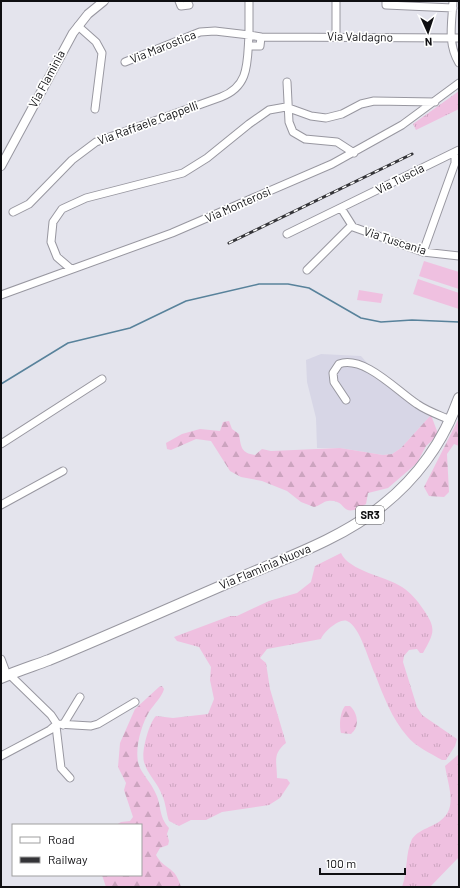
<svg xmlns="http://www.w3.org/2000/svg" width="460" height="888" font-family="Barlow,sans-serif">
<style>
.built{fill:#d7d6e6}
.grass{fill:url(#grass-tufts)}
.forest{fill:url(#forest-firs)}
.park{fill:#efc0e0}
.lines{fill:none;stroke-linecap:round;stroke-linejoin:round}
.stream{stroke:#58829b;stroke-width:1.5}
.minor-casing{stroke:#9897a0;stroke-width:9}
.tertiary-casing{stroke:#9897a0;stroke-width:10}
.primary-casing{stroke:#9897a0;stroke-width:12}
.minor{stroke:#fff;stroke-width:7}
.tertiary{stroke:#fff;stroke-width:8}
.primary{stroke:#fff;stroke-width:10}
.rail-casing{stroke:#343438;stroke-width:3}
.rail{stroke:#fff;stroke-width:1.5;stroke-dasharray:4.5;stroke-linecap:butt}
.labels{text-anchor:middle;stroke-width:3.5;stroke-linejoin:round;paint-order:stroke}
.shield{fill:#fff;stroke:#575759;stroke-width:1}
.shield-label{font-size:11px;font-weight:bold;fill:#0f0f12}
.street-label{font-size:12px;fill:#0f0f12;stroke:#fff}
</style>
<defs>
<pattern id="grass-tufts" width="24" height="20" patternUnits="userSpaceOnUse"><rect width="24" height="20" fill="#efc0e0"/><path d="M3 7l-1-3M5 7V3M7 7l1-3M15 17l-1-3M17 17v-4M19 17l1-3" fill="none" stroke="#cca4bf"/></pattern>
<pattern id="forest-firs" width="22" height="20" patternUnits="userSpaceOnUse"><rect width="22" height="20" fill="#efc0e0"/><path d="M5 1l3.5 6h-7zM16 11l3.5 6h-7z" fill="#cca4bf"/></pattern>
</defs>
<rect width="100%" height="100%" fill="#e4e4ed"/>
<!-- built -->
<path class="built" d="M321,354L361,356L386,385L431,415L401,448L392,454L383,455L340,448H317L316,418L307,382L306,360Z"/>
<!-- grass -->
<path class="grass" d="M459,91V109L416,130L413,124Z
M341,553C349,571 385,576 402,587C411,593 417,600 423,609C437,629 434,633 423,653H420L417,649L409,650L404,656L403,662L417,707L422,715L457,739L455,746L446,760H442C430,753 416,747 407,736C392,719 383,695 375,674C369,662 360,626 347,621C339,618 324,632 321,639L267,649L260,658L266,663L270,689L286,743C272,754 277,762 277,778L287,779L290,783L280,798L269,805L222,812L206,820H191L179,826L169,821C166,813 166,803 162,795C158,783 147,774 144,762C141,752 149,723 156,716L173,718L208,714L214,699L210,680L211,667L199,647L177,641L174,637L230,616H237L269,601L297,593L311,582L315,566Z
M459,754V857L430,887H402C408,871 405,854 412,839C416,833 423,830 429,827C460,814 450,794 445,766Z"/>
<!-- forest -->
<path class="forest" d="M431,415L437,431V436L426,446L417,463L388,488L368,493L366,504C339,521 349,499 328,501C324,501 319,506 314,507L301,502L287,491L262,481L241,477L230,471L211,441L196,439L171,450L167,449L166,443L182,434L200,429L220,431L223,422L229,421L232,429L239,434C241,447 241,453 255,455L262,449L271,451L340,448L383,455L392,454L401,448Z
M459,418V446L454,444L447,454L449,492L444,497L429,496L424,487Z
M162,686L164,689C162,697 154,704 149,712C141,725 133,753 140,768C144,776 151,783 155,792C162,805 158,816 169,828L167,834L169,841L168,845L160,848L156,855C164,870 175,865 181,887H106L102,875H141V825H116L121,822L130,821L133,817L124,790L126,783L118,767L120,743L135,709L159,687Z
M345,706H350C358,713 360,727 351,734L341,733C339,726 340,712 345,706Z"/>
<!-- park -->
<path class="park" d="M424,261L459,272V289L419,276Z
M418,279L459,293V309L413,294Z
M359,290L383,294L381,303L357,300Z"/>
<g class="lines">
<!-- stream -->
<path class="stream" d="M1,384L68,343L130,328L186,301L259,284H288L309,288L361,318L381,322L412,320L459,322"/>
<!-- minor casing -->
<g class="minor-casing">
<path id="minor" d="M179,1L181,6L189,5
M386,1V5L453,8
M453,1C452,24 447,43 459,63
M78,26L96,42L102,53L95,109
M261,37L459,38
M336,37V1
M125,62L200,32L215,31L249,35V1
M287,82L289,122L293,132L305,139L337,142L354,153
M341,208L353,227L423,252L459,256
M13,212L29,204L72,160L96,142L221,97C250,86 247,62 249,35L261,37L260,46H249
M287,234L459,150
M423,252L455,163V152
M71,269L57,257L51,242L53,222L62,209L86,198L183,173L207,158L249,124L269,110L286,107L311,116L326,118L342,114L361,104L374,101L435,102
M307,270L351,226
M1,295L172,233L332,164L402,125L459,83
M346,400L334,382L333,373L339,364C364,355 397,391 417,404C427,411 439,415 450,420
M1,444L102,379
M1,505L63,471
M1,659L7,675
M57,724L91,726L98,724L135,702
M63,725L80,697
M56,726L61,768L70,778
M1,756L50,730L57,724L51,715L13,678"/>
</g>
<!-- tertiary casing -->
<g class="tertiary-casing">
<path id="tertiary" d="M1,166L73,33L88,14L104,1"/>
</g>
<!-- primary casing -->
<g class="primary-casing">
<path id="primary" d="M1,678C17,671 33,666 49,660C114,633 179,604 244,576C291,556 342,538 383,505C418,477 444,440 459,398"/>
</g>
<!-- minor -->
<use href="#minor" class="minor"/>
<!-- tertiary -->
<use href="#tertiary" class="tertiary"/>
<!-- primary -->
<use href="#primary" class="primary"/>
<!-- rail casing -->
<g class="rail-casing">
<path id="rail" d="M229,243L412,154"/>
</g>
<!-- rail -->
<use href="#rail" class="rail"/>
</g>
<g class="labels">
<!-- shield labels -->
<rect class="shield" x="356" y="506" width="28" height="18" rx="3"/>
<g class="shield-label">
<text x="370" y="519">SR3</text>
</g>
<!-- street labels -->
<g class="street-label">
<text transform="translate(360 37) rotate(1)" y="4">Via Valdagno</text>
<text transform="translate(163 47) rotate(-22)" y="4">Via Marostica</text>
<text transform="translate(47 79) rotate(-62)" y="4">Via Flaminia</text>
<text transform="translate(148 123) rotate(-20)" y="4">Via Raffaele Cappelli</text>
<text transform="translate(400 179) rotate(-27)" y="4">Via Tuscia</text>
<text transform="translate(238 205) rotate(-24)" y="4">Via Monterosi</text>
<text transform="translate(395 241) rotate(18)" y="4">Via Tuscania</text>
<text transform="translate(265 567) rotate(-23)" y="4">Via Flaminia Nuova</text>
</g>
</g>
<!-- border -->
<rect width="460" height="888" fill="none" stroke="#0f0f12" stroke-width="4"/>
<!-- legend -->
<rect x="12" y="824" width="130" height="52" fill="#ffffff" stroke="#9f9fa0"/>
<rect x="20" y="837" width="20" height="6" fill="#ffffff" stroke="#9f9fa0"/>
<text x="48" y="844" font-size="12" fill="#0f0f12">Road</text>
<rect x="20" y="857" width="20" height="6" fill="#343438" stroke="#9f9fa0"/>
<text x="48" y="864" font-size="12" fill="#0f0f12">Railway</text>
<!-- north arrow -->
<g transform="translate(428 32) rotate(177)" stroke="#ffffff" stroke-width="3" paint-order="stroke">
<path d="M0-3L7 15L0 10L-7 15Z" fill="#0f0f12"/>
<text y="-6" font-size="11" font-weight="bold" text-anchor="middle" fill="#0f0f12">N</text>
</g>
<!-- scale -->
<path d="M320 868v6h85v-6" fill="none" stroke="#0f0f12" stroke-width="2"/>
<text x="326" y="868" font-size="12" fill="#0f0f12" stroke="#ffffff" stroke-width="3" paint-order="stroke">100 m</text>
</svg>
